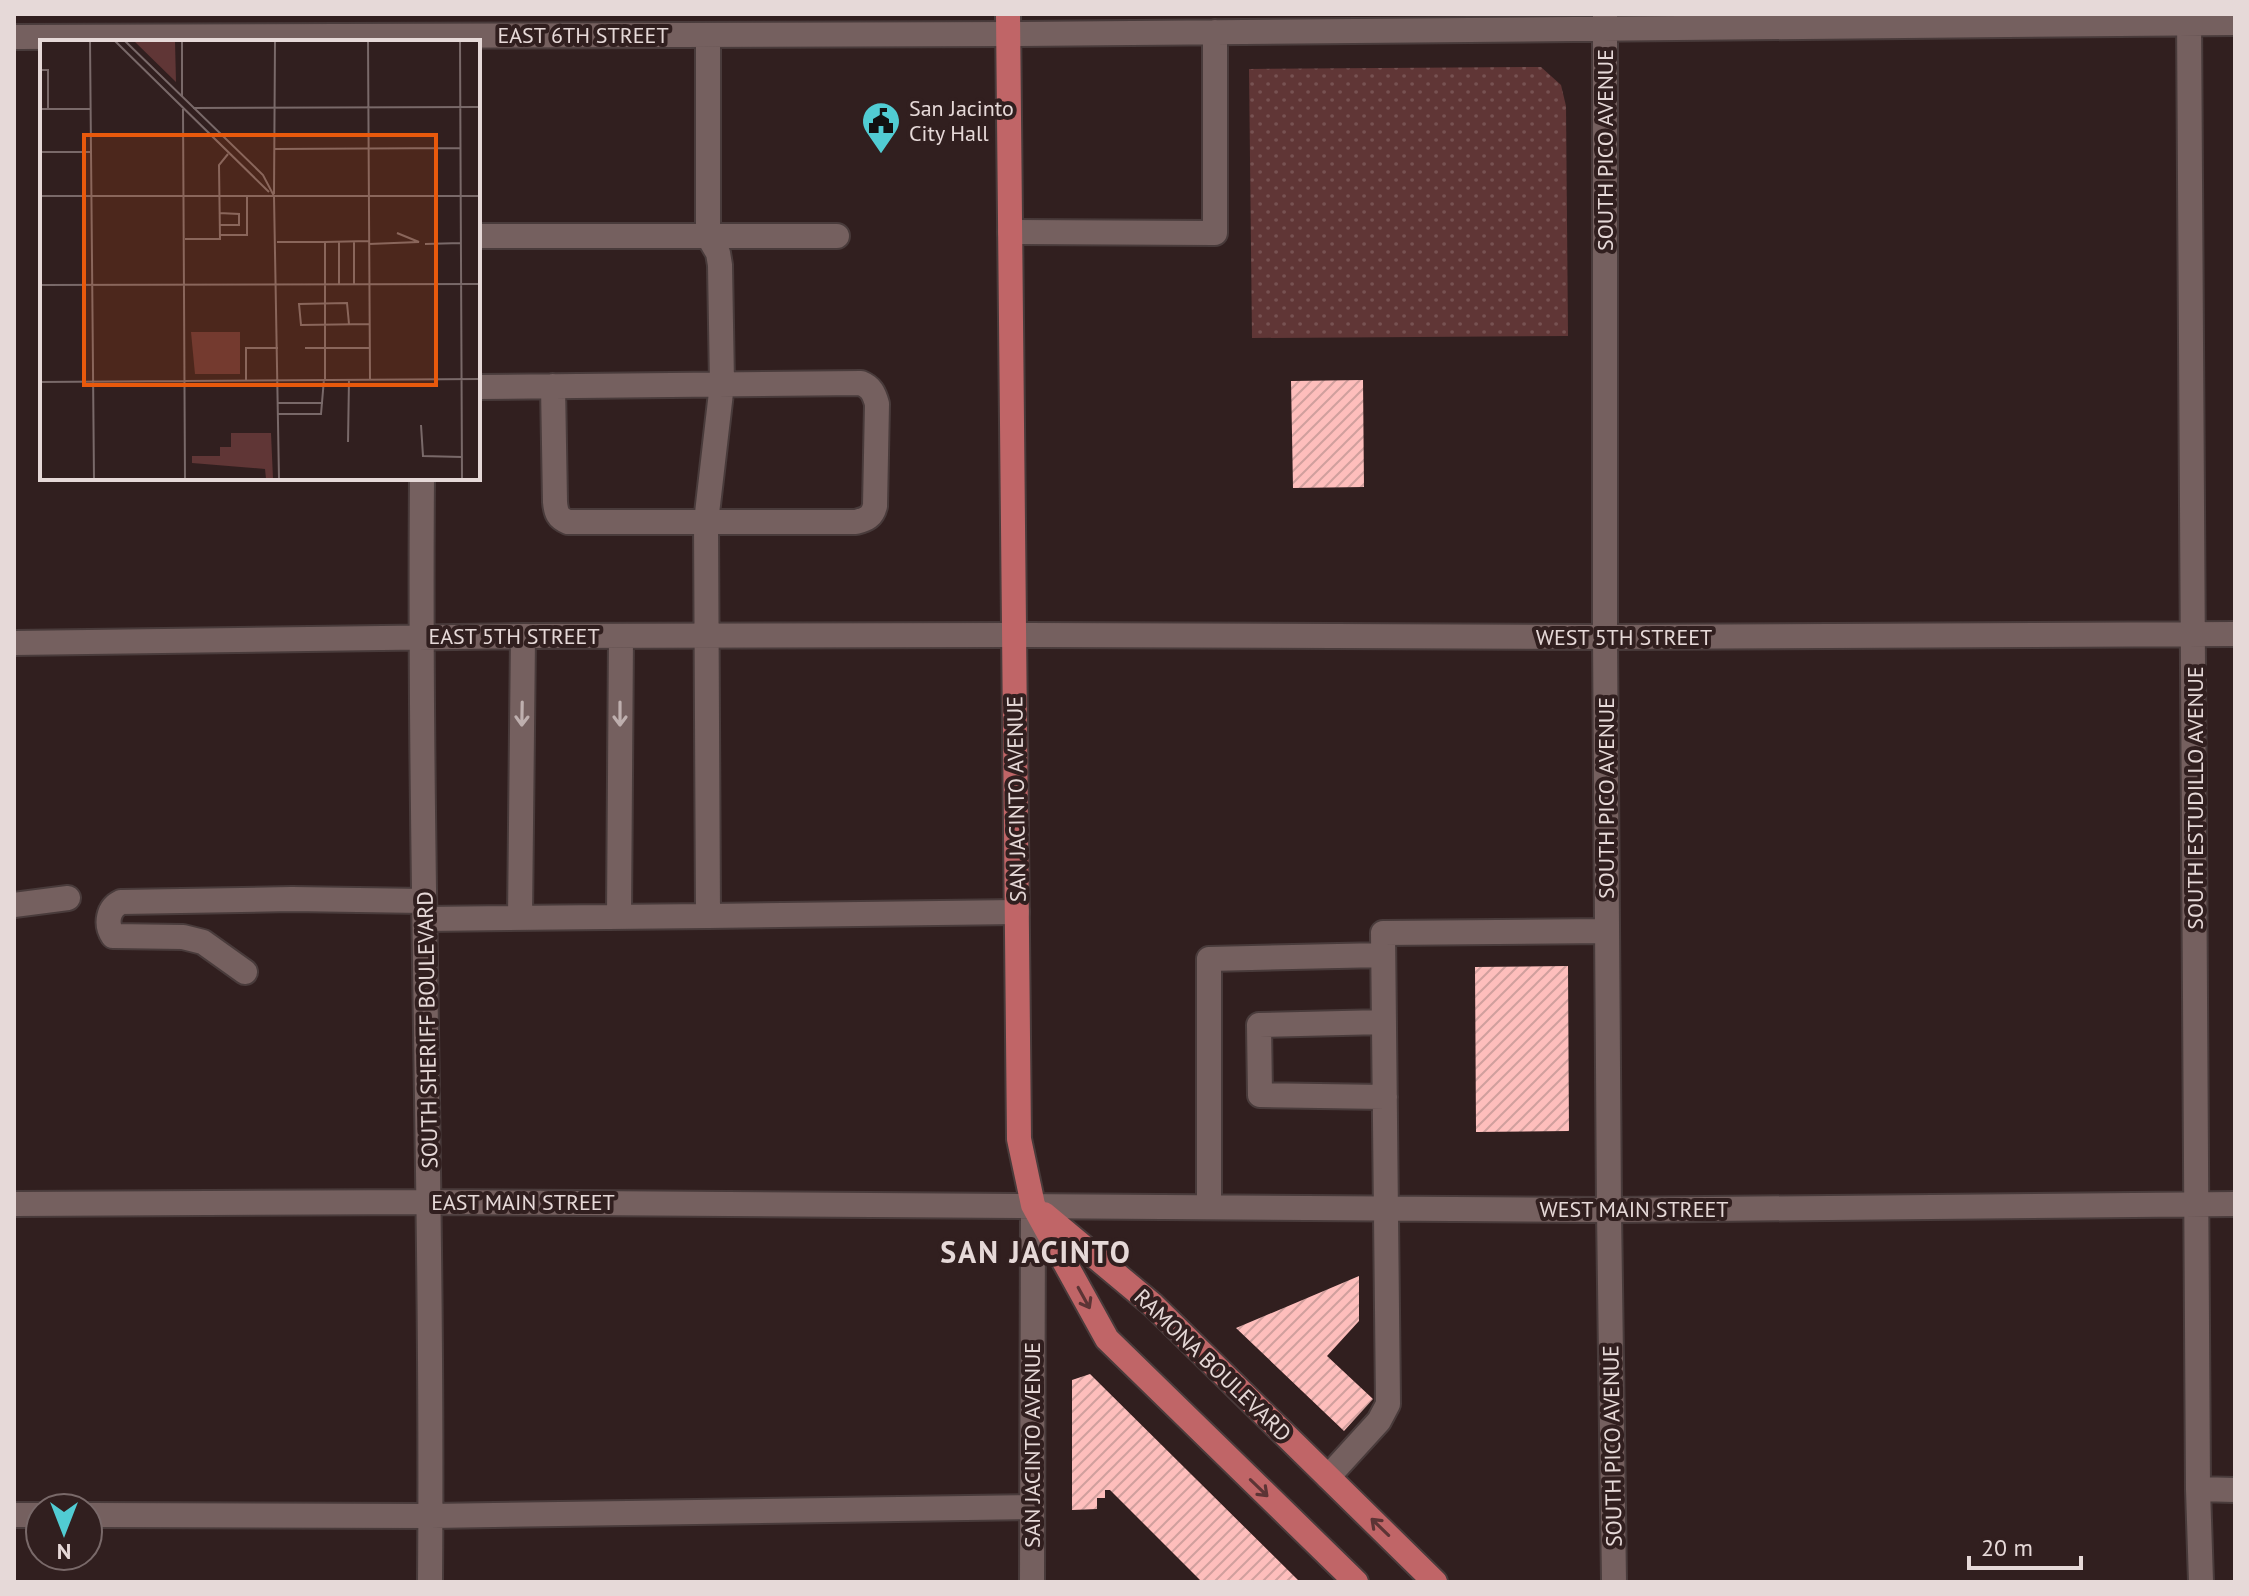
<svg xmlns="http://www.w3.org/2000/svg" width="2249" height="1596" font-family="'PT Sans',sans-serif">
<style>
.grass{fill:url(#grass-dots)}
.building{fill:url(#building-hatch)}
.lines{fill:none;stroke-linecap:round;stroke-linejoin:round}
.minor-casing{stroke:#493b3b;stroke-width:28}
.major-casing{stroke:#493b3b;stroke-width:28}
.minor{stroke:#75605f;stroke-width:24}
.major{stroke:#c06567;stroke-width:24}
.oneway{stroke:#beafae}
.oneway2{stroke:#5c3435}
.labels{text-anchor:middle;stroke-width:8;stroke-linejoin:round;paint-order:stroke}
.street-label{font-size:22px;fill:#e6d9d8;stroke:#311f1f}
.poi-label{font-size:22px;fill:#e6d9d8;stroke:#311f1f;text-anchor:start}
.district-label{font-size:30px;font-weight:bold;letter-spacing:2px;fill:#e6d9d8;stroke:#311f1f}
.inset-road{fill:none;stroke:#796969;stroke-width:2}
.view{fill:#e8590c;fill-opacity:0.15;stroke:#e8590c;stroke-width:4}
.inset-edge{fill:none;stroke:#e6d9d8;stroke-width:4}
</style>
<defs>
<pattern id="grass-dots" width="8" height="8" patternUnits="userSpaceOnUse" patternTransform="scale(2)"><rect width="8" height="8" fill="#603636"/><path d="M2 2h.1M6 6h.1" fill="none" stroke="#775252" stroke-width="1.8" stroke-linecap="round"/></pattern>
<pattern id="building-hatch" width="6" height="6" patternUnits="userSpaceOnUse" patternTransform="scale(2)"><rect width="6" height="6" fill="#febebc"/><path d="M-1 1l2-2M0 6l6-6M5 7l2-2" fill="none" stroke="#d09f9d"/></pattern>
</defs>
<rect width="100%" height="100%" fill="#311f1f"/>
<!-- grass -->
<path class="grass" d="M1541,67L1561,85L1566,106L1568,336L1252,338L1249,69Z"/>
<!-- building -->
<path class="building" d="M1363,380L1364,487L1293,488L1291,381Z
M1568,966L1569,1131L1476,1132L1475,967Z
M1359,1276V1321L1327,1356L1373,1399L1344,1431L1236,1328Z
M1090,1374L1300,1582H1202L1110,1490H1105V1498H1097V1509L1072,1510V1380Z"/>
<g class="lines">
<!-- minor casing -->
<g class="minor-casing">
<path id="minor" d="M1605,14V637L1609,1210L1614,1582
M2189,14L2198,1489L2201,1582
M14,37L1020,34L2235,23
M1010,232L1215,233V32
M478,236H708V35
M708,236H837
M478,387L861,383C871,387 874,393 877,404L875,506C872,517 867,519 856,522H568C558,518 556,513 555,502L553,386
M422,478C419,846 433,1214 430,1582
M14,643L523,636L1025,635L1605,637L2235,634
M14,905L68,898
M708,916L1017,912
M619,917L621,636
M520,918L523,636
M425,919L708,916L706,522L722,384L720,265L718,253L708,236
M245,972L203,942L183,937L113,936C105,924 108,908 121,902L292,899L424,901
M1384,1022L1259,1025L1260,1095L1385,1097
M14,1204L429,1202L1609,1210L2235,1204
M1209,1207V959L1383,955
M1328,1477L1379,1421L1388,1404L1383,933L1607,931
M2198,1489L2235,1490
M14,1515H40
M88,1515L431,1516L1032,1507
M1032,1582L1033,1205"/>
</g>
<!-- major casing -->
<g class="major-casing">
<path id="major" d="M1008,14L1019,1139L1033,1205L1107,1339L1356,1582
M1044,1214L1153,1305L1435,1582"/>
</g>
<!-- minor -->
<use href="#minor" class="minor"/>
<!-- major -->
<use href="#major" class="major"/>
</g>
<!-- one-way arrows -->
<defs><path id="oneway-shaft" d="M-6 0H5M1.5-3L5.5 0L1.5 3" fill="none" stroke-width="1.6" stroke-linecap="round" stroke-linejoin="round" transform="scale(2)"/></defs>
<g class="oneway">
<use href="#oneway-shaft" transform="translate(522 714) rotate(91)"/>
<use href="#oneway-shaft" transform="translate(620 714) rotate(90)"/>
</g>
<g class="oneway2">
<use href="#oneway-shaft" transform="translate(1084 1298) rotate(61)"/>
<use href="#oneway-shaft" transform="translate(1259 1488) rotate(44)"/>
<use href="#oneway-shaft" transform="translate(1380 1527) rotate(-136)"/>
</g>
<!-- icons -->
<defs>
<g id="civic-pin" transform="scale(2)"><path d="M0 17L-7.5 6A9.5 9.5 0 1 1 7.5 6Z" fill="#51ccd3" stroke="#311f1f"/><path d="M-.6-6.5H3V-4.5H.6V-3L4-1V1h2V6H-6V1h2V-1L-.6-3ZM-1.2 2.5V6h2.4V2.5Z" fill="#111"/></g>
</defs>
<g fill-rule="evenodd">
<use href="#civic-pin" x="881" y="121"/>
</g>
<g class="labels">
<!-- street labels -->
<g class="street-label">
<text x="583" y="43">EAST 6TH STREET</text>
<text transform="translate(1605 150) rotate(-90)" y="8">SOUTH PICO AVENUE</text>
<text x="514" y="644">EAST 5TH STREET</text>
<text x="1624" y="645">WEST 5TH STREET</text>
<text transform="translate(1606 798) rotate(-90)" y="8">SOUTH PICO AVENUE</text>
<text transform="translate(2195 798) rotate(-90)" y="8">SOUTH ESTUDILLO AVENUE</text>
<text transform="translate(1016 799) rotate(-91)" y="8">SAN JACINTO AVENUE</text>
<text transform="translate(427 1030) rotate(-91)" y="8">SOUTH SHERIFF BOULEVARD</text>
<text x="523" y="1210">EAST MAIN STREET</text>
<text x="1634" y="1217">WEST MAIN STREET</text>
<text transform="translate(1213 1365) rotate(44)" y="8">RAMONA BOULEVARD</text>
<text transform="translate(1032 1445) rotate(-90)" y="8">SAN JACINTO AVENUE</text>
<text transform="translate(1612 1446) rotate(-91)" y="8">SOUTH PICO AVENUE</text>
</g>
<!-- poi labels -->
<g class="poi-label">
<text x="909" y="116">San Jacinto<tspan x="909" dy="25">City Hall</tspan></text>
</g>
<!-- district labels -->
<g class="district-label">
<text x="1036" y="1263">SAN JACINTO</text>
</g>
</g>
<!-- overview -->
<g transform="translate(40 40)">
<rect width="440" height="440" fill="#311f1f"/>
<path d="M151,292H200V334H155Z" fill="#603636"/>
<path d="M94,1H135L136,42ZM191,393H231L233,439H226L225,429L152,423V416H180V407H191Z" fill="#603636"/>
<path class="inset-road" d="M50,1L54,439M75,1L229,152M85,1L223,135L234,156L239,439M328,1L330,339M420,1L422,439M0,30H8V69M142,57V1M153,68L440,67M0,69H50M143,69L145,439M234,109L420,108M0,112H52M234,154L235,1M0,156H440M179,173L199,174V185H179M180,195H207V156M145,199H180L179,125L188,114M237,202H285M329,204L379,202L357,193M385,204L421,203M0,245L440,244M299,245V201M314,245V201M309,284L307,263L259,264L261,285L330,284M265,308H285V202L329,201M285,339V308H330M206,340V308H238M0,342L440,339M238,363H283M238,374H281L284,339M381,385L383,416L422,417M308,402L309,339"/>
<path class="view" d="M44,95H396V345H44Z"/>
<rect width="440" height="440" class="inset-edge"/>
</g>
<!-- border -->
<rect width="2249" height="1596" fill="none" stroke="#e6d9d8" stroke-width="32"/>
<!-- north arrow -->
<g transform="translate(64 1532) rotate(180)"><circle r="38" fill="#311f1f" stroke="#796969" stroke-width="2"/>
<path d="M0-6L14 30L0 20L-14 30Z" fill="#51ccd3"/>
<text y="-12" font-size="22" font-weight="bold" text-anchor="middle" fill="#e6d9d8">N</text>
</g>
<!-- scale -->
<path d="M1969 1556v12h112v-12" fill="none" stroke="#e6d9d8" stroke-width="4"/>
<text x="1981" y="1556" font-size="24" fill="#e6d9d8" stroke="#311f1f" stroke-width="6" paint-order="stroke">20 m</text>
</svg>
